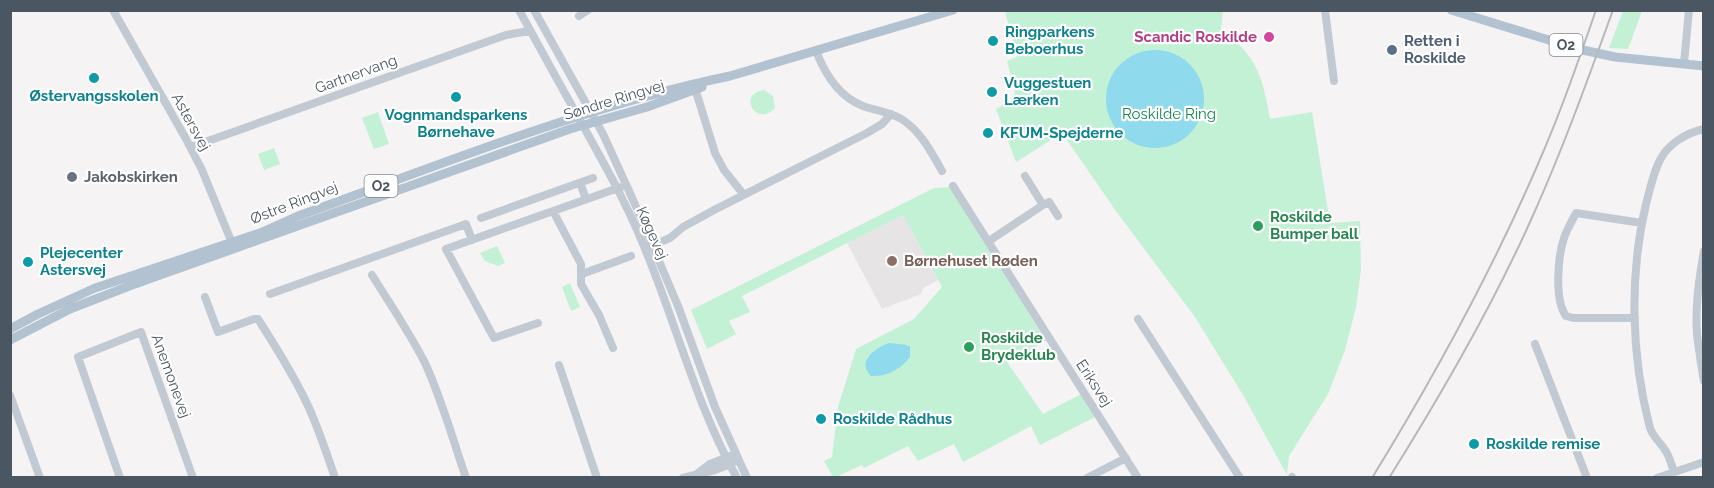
<svg xmlns="http://www.w3.org/2000/svg" width="1714" height="488" font-family="Raleway,sans-serif">
<style>
.education{fill:#e6e4e5}
.green{fill:#c3f1d5}
.water{fill:#90daee}
.lines{fill:none;stroke-linecap:round;stroke-linejoin:round}
.minor{stroke:#c1cad2;stroke-width:8}
.major{stroke:#b3c2d1;stroke-width:9}
.rail{stroke:#b5b8bd;stroke-width:2}
.hotel-dot{fill:#d1479c;stroke:#fff;stroke-width:2}
.culture-dot{fill:#0f9aa8;stroke:#fff;stroke-width:2}
.service-dot{fill:#5c6f8a;stroke:#fff;stroke-width:2}
.worship-dot{fill:#6b7280;stroke:#fff;stroke-width:2}
.leisure-dot{fill:#2e9e5b;stroke:#fff;stroke-width:2}
.education-dot{fill:#8d6e63;stroke:#fff;stroke-width:2}
.labels{text-anchor:middle;stroke-width:4.5;stroke-linejoin:round;paint-order:stroke}
.shield{fill:#fff;stroke:#808990;stroke-width:1.5}
.shield-label{font-size:14px;font-weight:bold;fill:#4a5661}
.culture-label{font-size:15px;font-weight:bold;fill:#0d838f;stroke:#fff;text-anchor:start}
.hotel-label{font-size:15px;font-weight:bold;fill:#b23c85;stroke:#fff;text-anchor:end}
.service-label{font-size:15px;font-weight:bold;fill:#4e5e75;stroke:#fff;text-anchor:start}
.street-label{font-size:15px;fill:#4a5661;stroke:#fff}
.park-label{font-size:15px;fill:#17864f;stroke:#fff}
.worship-label{font-size:15px;font-weight:bold;fill:#5b616d;stroke:#fff;text-anchor:start}
.leisure-label{font-size:15px;font-weight:bold;fill:#27864d;stroke:#fff;text-anchor:start}
.education-label{font-size:15px;font-weight:bold;fill:#785e54;stroke:#fff;text-anchor:start}
</style>
<rect width="100%" height="100%" fill="#f5f3f3"/>
<!-- education -->
<path class="education" d="M903,215L938,280L923,288L921,294L882,309L847,243Z"/>
<!-- green -->
<path class="green" d="M1223,10L1221,30C1257,55 1263,78 1270,119L1312,112L1330,223L1360,221L1361,270L1356,307L1345,350L1328,394L1289,456L1287,475L1243,395L1195,317L1116,211L1062,133L1016,162L996,109L1014,99L1015,92L1007,61L1017,57L1005,11Z
M1623,11H1642L1628,49L1609,48Z
M764,90L773,96L775,108C757,128 736,94 764,90Z
M378,112L389,144L374,149L362,118Z
M274,148L280,164L264,170L258,154Z
M950,187L1046,341L1007,362L1043,414L1081,394L1095,417L1040,445L1031,426L963,462L954,444L918,461L908,446L864,468L862,465L836,477H833L824,461L832,457L838,407L856,349L914,319L942,287L903,215L742,296L750,312L729,321L736,334L707,349L691,310L934,188Z
M497,246L505,263L498,266L485,261L480,253Z
M570,283L580,307L571,311L562,287Z"/>
<!-- water -->
<path class="water" d="M1106 99a49 49 0 1 1 98 0a49 49 0 1 1-98 0Z
M889,343L907,345L910,347V357C901,369 887,377 871,376C856,362 875,348 889,343Z"/>
<g class="lines">
<!-- minor -->
<path class="minor" d="M113,10L186,139L202,170L232,243L231,247
M519,10C540,48 560,85 581,122C603,162 626,202 643,244C676,322 695,403 737,478
M534,10L603,134L634,202L678,306L715,407L747,478
M1325,10L1334,81
M579,16L588,10
M816,51C825,74 839,97 863,106C876,111 891,112 903,120C921,132 932,153 942,171
M1684,63L1689,10
M694,85L715,153L724,170L744,195
M191,147L506,35L523,32H531
M580,183L586,199
M953,186L1138,478
M1043,205L1049,202L1058,216
M553,211L581,264V284L599,315L613,348
M481,218L593,178
M989,241L1043,205L1025,176
M649,247L670,238L683,227L716,209L867,133L882,124L891,114
M1704,251C1699,279 1695,306 1697,335C1699,350 1701,365 1704,381
M582,274L631,256
M372,275C390,304 410,333 425,363C442,400 453,440 466,478
M270,294L466,224L472,240
M205,297L218,332L254,319H258C276,347 295,377 309,408C319,430 327,454 335,478
M1635,318H1573L1566,316C1554,300 1558,256 1564,238C1567,229 1572,221 1576,213L1642,223
M1138,319L1240,478
M538,323L494,338L446,249L621,187
M1535,344L1587,478
M559,365L597,478
M10,395L40,478
M1674,472C1671,464 1670,457 1665,450C1660,442 1653,437 1650,428C1631,356 1629,276 1646,204C1650,190 1653,173 1660,160C1668,144 1686,133 1704,129
M698,473L710,464L730,456
M120,478L78,357L141,332L193,478
M683,478L715,470L733,463
M1087,478L1126,458
M1291,478L1292,477
M1657,478L1704,462"/>
<!-- major -->
<path class="major" d="M1451,10L1578,49L1615,57L1704,66
M10,329L38,314L95,288L260,233L298,216C440,165 581,107 730,76L953,10
M10,340L70,309L132,285L570,129L647,107L702,87"/>
<!-- rail -->
<path class="rail" d="M1372,478C1434,377 1491,273 1538,164C1560,114 1578,62 1596,10
M1389,478C1441,395 1490,311 1530,222C1561,154 1587,82 1613,10"/>
</g>
<!-- markers -->
<circle class="hotel-dot" cx="1269" cy="37" r="6"/>
<g class="culture-dot">
<circle cx="993" cy="41" r="6"/>
<circle cx="94" cy="78" r="6"/>
<circle cx="992" cy="92" r="6"/>
<circle cx="456" cy="97" r="6"/>
<circle cx="988" cy="133" r="6"/>
<circle cx="28" cy="262" r="6"/>
<circle cx="821" cy="419" r="6"/>
<circle cx="1474" cy="444" r="6"/>
</g>
<circle class="service-dot" cx="1392" cy="50" r="6"/>
<circle class="worship-dot" cx="72" cy="177" r="6"/>
<g class="leisure-dot">
<circle cx="1258" cy="226" r="6"/>
<circle cx="969" cy="347" r="6"/>
</g>
<circle class="education-dot" cx="892" cy="261" r="6"/>
<g class="labels">
<!-- shield labels -->
<g class="shield">
<rect x="1549.5" y="34" width="33" height="22" rx="4.5"/>
<rect x="364.5" y="175" width="33" height="22" rx="4.5"/>
</g>
<g class="shield-label">
<text x="1566" y="50">O2</text>
<text x="381" y="191">O2</text>
</g>
<!-- culture labels -->
<g class="culture-label">
<text x="1005" y="37">Ringparkens<tspan x="1005" dy="17">Beboerhus</tspan></text>
<text x="1004" y="88">Vuggestuen<tspan x="1004" dy="17">Lærken</tspan></text>
<text x="94" y="101" text-anchor="middle">Østervangsskolen</text>
<text x="456" y="120" text-anchor="middle">Vognmandsparkens<tspan x="456" dy="17">Børnehave</tspan></text>
<text x="1000" y="138">KFUM-Spejderne</text>
<text x="40" y="258">Plejecenter<tspan x="40" dy="17">Astersvej</tspan></text>
<text x="833" y="424">Roskilde Rådhus</text>
<text x="1486" y="449">Roskilde remise</text>
</g>
<!-- hotel labels -->
<g class="hotel-label">
<text x="1257" y="42">Scandic Roskilde</text>
</g>
<!-- service labels -->
<g class="service-label">
<text x="1404" y="46">Retten i<tspan x="1404" dy="17">Roskilde</tspan></text>
</g>
<!-- street labels -->
<g class="street-label">
<text transform="translate(356 74) rotate(-20)" y="5">Gartnervang</text>
<text transform="translate(614 100) rotate(-17)" y="5">Søndre Ringvej</text>
<text transform="translate(191 122) rotate(61)" y="5">Astersvej</text>
<text transform="translate(294 203) rotate(-21)" y="5">Østre Ringvej</text>
<text transform="translate(652 233) rotate(66)" y="5">Køgevej</text>
<text transform="translate(171 376) rotate(70)" y="5">Anemonevej</text>
<text transform="translate(1094 383) rotate(57)" y="5">Eriksvej</text>
</g>
<!-- park labels -->
<g class="park-label">
<text x="1169" y="119">Roskilde Ring</text>
</g>
<!-- worship labels -->
<g class="worship-label">
<text x="84" y="182">Jakobskirken</text>
</g>
<!-- leisure labels -->
<g class="leisure-label">
<text x="1270" y="222">Roskilde<tspan x="1270" dy="17">Bumper ball</tspan></text>
<text x="981" y="343">Roskilde<tspan x="981" dy="17">Brydeklub</tspan></text>
</g>
<!-- education labels -->
<g class="education-label">
<text x="904" y="266">Børnehuset Røden</text>
</g>
</g>
<!-- border -->
<rect width="1714" height="488" fill="none" stroke="#4a5661" stroke-width="24"/>
</svg>
